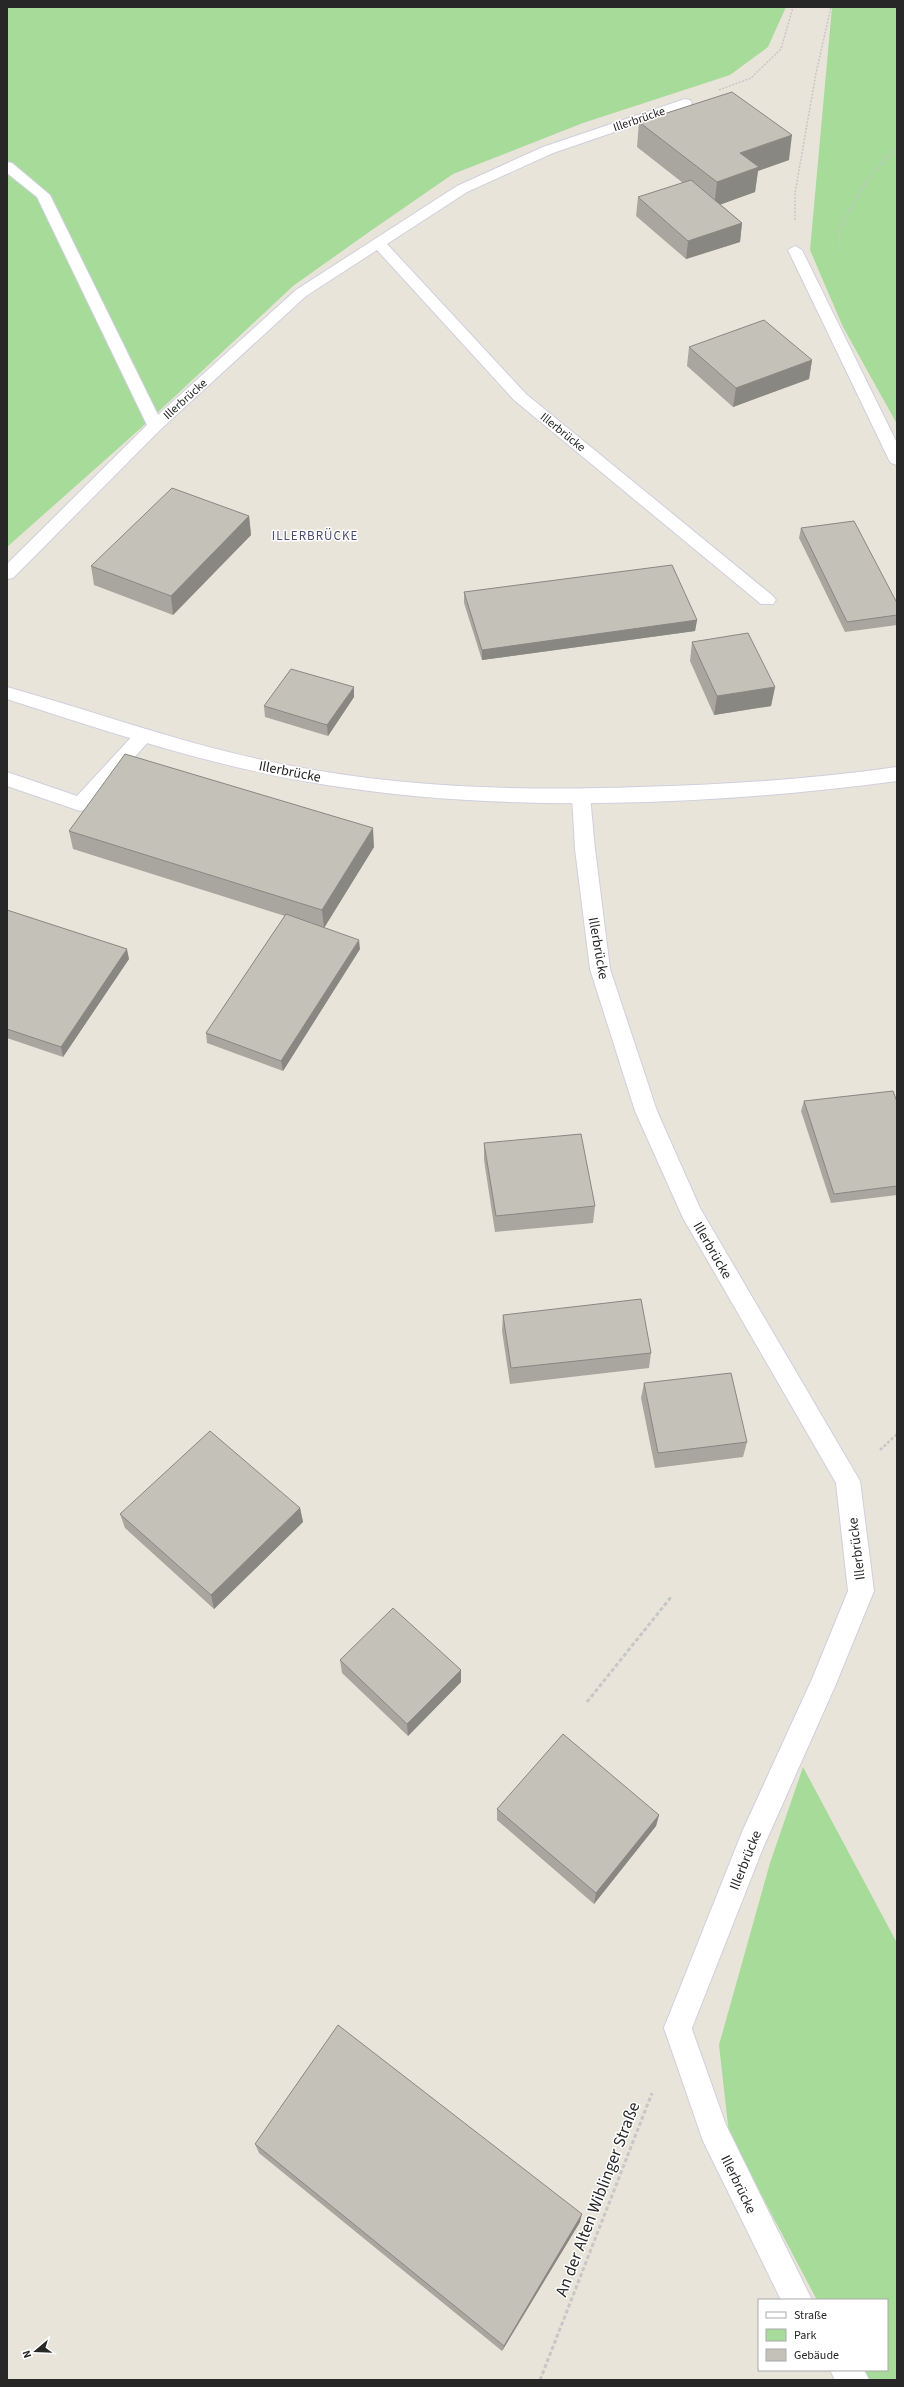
<svg xmlns="http://www.w3.org/2000/svg" width="904" height="2387" font-family="'Source Sans 3',sans-serif">
<style>
.green{fill:#a6db9a}
.lines{fill:none;stroke-linecap:round;stroke-linejoin:round}
.lane-casing{stroke:#cfcfdf;stroke-width:2}
.street-casing{stroke:#cfcfdf;stroke-width:2}
.secondary-casing{stroke:#cfcfdf;stroke-width:2}
.path-far2{stroke:#c7c7c7;stroke-width:1.5;stroke-dasharray:2 1.5;stroke-linecap:butt}
.path-far1{stroke:#c7c7c7;stroke-width:2.5;stroke-dasharray:3 2;stroke-linecap:butt}
.path{stroke:#c7c7c7;stroke-width:3;stroke-dasharray:4 2.5;stroke-linecap:butt}
.lane{fill:#fff;fill-rule:evenodd}
.street{fill:#fff;fill-rule:evenodd}
.secondary{fill:#fff;fill-rule:evenodd}
.wall{fill:#a9a69f}
.shaded-wall{fill:#898782}
.building{fill:#c4c1b9;stroke:#898782}
.labels{text-anchor:middle;stroke-width:3;stroke-linejoin:round;paint-order:stroke}
.far-street-label{font-size:12px;fill:#272727;stroke:#fff}
.far-quarter-label{font-size:13px;letter-spacing:1px;fill:#4c4d73;stroke:#fff}
.street-label{font-size:14px;fill:#272727;stroke:#fff}
.near-street-label{font-size:17px;fill:#272727;stroke:#fff}
</style>
<rect width="100%" height="100%" fill="#e9e4d9"/>
<!-- green -->
<path class="green" d="M7,7H786L768,47L730,75L583,123L453,174L369,232L293,286L141,428L7,547Z
M832,7H897V424L843,327L810,250Z
M803,1767L897,1943V2380H868L862,2370H887V2300H817L729,2134L719,2045L770,1863Z"/>
<g class="lines">
<!-- lane casing -->
<g class="lane-casing">
<path id="lane" d="M685,99L690,100L692,103L690,106L553,153L467,192L387,244L526,394L773,596L776,600L773,604H761L514,400L377,250L306,296L161,429L13,578L7,579V564L147,425L37,197L7,173V162L12,163L50,195L158,415L296,290L457,186L543,147Z
M795,246L802,250L897,443V465L891,463L889,460L788,250Z
M144,729L151,731L153,735L151,739L87,809L80,811L7,786V772L77,796L137,731Z
M678,2014L688,2018L726,2125L812,2300H781L703,2141L664,2028L668,2018Z
M830,2370H864L869,2380H835Z"/>
</g>
<!-- street casing -->
<g class="street-casing">
<path id="street" d="M581,789L588,791L590,796L595,849L610,969L657,1111L700,1208L860,1481L874,1591L836,1684L763,1848L688,2038L678,2042L668,2038L664,2028L742,1832L812,1679L848,1591L836,1483L683,1218L635,1111L590,969L575,849L572,796L574,791Z"/>
</g>
<!-- secondary casing -->
<g class="secondary-casing">
<path id="secondary" d="M7,687C100,713 191,747 287,765C402,788 522,791 639,787C725,785 812,779 897,767V781C716,805 508,814 327,785C217,768 112,733 7,699Z"/>
</g>
<!-- path-far2 -->
<path class="path-far2" d="M719,90L751,78L781,49L793,7
M795,220V193L816,73L831,7
M839,250L840,227L870,175L897,148"/>
<!-- path-far1 -->
<path class="path-far1" d="M880,1450L897,1434"/>
<!-- path -->
<path class="path" d="M587,1702L671,1597
M540,2380L652,2093"/>
<!-- lane -->
<use href="#lane" class="lane"/>
<!-- street -->
<use href="#street" class="street"/>
<!-- secondary -->
<use href="#secondary" class="secondary"/>
</g>
<!-- wall -->
<path class="wall" d="M639,122L789,160L758,171L755,192L720,204L742,223L740,242L686,259L636,216L638,197L683,183L637,147Z
M689,347L812,360L809,379L733,407L687,366Z
M249,516L251,535L173,615L94,585L91,566Z
M801,528L897,603V625L845,632L799,538Z
M464,592L697,620L695,631L482,660L464,603Z
M692,642L775,687L771,706L714,715L690,661Z
M354,697L328,736L265,717L264,706Z
M69,831L374,847L324,928L360,949L283,1071L207,1043L206,1033L285,916L73,849Z
M7,910L129,959L63,1057L7,1038Z
M804,1101L897,1102V1195L831,1203L801,1111Z
M484,1143L595,1206L593,1223L495,1232L484,1160Z
M503,1315L651,1353L649,1368L510,1384L502,1331Z
M644,1383L747,1442L743,1457L655,1468L641,1398Z
M300,1508L303,1522L214,1609L125,1528L120,1514Z
M340,1660L461,1670V1682L408,1736L342,1673Z
M497,1809L659,1815L656,1826L594,1904L497,1820Z
M255,2144L580,2222L502,2351L259,2153Z"/>
<!-- shaded-wall -->
<path class="shaded-wall" d="M792,135L789,160L758,171L755,192L714,207L717,182L740,153Z
M742,223L740,242L686,259L688,241Z
M812,360L809,379L733,407L736,388Z
M249,516L251,535L173,615L171,596Z
M697,620L695,631L482,660V650Z
M354,687V697L328,736L327,725Z
M775,687L771,706L714,715L717,696Z
M373,828L374,847L324,928L322,910Z
M359,940L360,949L283,1071L281,1061Z
M127,949L129,959L63,1057L61,1047Z
M300,1508L303,1522L214,1609L211,1595Z
M461,1670V1682L408,1736L407,1724Z
M659,1815L656,1826L594,1904L596,1893Z
M582,2214L580,2222L502,2351L504,2346Z"/>
<!-- building -->
<path class="building" d="M732,92L792,135L740,153L759,167L717,182L639,122Z
M691,180L742,223L688,241L638,197Z
M764,320L812,360L736,388L689,347Z
M172,488L249,516L171,596L91,566Z
M854,521L897,603V615L847,622L801,528Z
M672,565L697,620L482,650L464,592Z
M748,633L775,687L717,696L692,642Z
M291,669L354,687L327,725L264,706Z
M125,754L373,828L322,910L69,831Z
M7,910L127,949L61,1047L7,1029Z
M286,914L359,940L281,1061L206,1033Z
M893,1091L897,1102V1186L834,1194L804,1101Z
M581,1134L595,1206L496,1216L484,1143Z
M641,1299L651,1353L511,1368L503,1315Z
M731,1373L747,1442L658,1453L644,1383Z
M210,1431L300,1508L211,1595L120,1514Z
M393,1608L461,1670L407,1724L340,1660Z
M563,1734L659,1815L596,1893L497,1809Z
M338,2025L582,2214L504,2346L255,2144Z"/>
<g class="labels">
<!-- far-street labels -->
<g class="far-street-label">
<text transform="translate(639 119) rotate(-19)" y="4">Illerbrücke</text>
<text transform="translate(185 399) rotate(-42)" y="4">Illerbrücke</text>
<text transform="translate(563 432) rotate(39)" y="4">Illerbrücke</text>
</g>
<!-- far-quarter labels -->
<g class="far-quarter-label">
<text x="315" y="540">ILLERBRÜCKE</text>
</g>
<!-- street labels -->
<g class="street-label">
<text transform="translate(290 771) rotate(11)" y="5">Illerbrücke</text>
<text transform="translate(599 948) rotate(80)" y="5">Illerbrücke</text>
<text transform="translate(713 1250) rotate(60)" y="5">Illerbrücke</text>
<text transform="translate(856 1549) rotate(-97)" y="5">Illerbrücke</text>
<text transform="translate(745 1860) rotate(-68)" y="5">Illerbrücke</text>
<text transform="translate(739 2184) rotate(64)" y="5">Illerbrücke</text>
</g>
<!-- near-street labels -->
<g class="near-street-label">
<text transform="translate(597 2199) rotate(-69)" y="6">An der Alten Wiblinger Straße</text>
</g>
</g>
<!-- border -->
<rect width="904" height="2387" fill="none" stroke="#272727" stroke-width="16"/>
<!-- legend -->
<rect x="758" y="2299" width="130" height="72" fill="#ffffff" stroke="#a9a9a9"/>
<rect x="766" y="2312" width="20" height="6" fill="#ffffff" stroke="#a9a9a9"/>
<text x="794" y="2319" font-size="12" fill="#272727">Straße</text>
<rect x="766" y="2329" width="20" height="12" fill="#a6db9a" stroke="#a9a9a9"/>
<text x="794" y="2339" font-size="12" fill="#272727">Park</text>
<rect x="766" y="2349" width="20" height="12" fill="#c4c1b9" stroke="#a9a9a9"/>
<text x="794" y="2359" font-size="12" fill="#272727">Gebäude</text>
<!-- north arrow -->
<g transform="translate(36 2351) rotate(251)" stroke="#ffffff" stroke-width="3" paint-order="stroke">
<path d="M0-3L7 15L0 10L-7 15Z" fill="#272727"/>
<text y="-6" font-size="11" font-weight="bold" text-anchor="middle" fill="#272727">N</text>
</g>
</svg>
